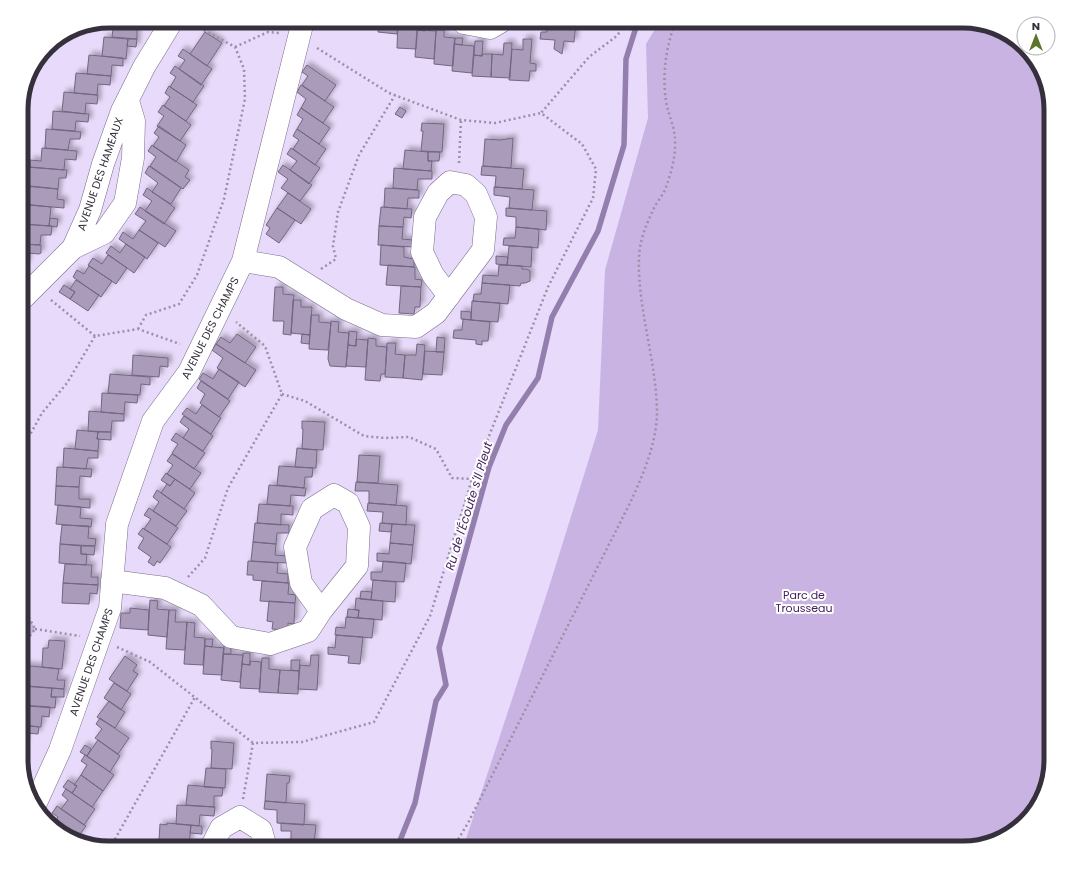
<svg xmlns="http://www.w3.org/2000/svg" width="1072" height="869" font-family="Poppins,sans-serif">
<style>
.green{fill:#c9b3e3}
.lines{fill:none;stroke-linecap:round;stroke-linejoin:round}
.stream{stroke:#947eae;stroke-width:5.5}
.building{fill:#a99bb9;stroke:#726681;filter:url(#shadow)}
.street-casing{stroke:#796c88;stroke-width:23}
.path{stroke:#9a8fa7;stroke-width:2.5;stroke-dasharray:2 3;stroke-linecap:butt}
.street{stroke:#fff;stroke-width:22}
.labels{text-anchor:middle;stroke-width:4;stroke-linejoin:round;paint-order:stroke}
.street-label{font-size:11px;fill:#36303c;stroke:#fff}
.park-label{font-size:11px;fill:#40205d;stroke:#fff}
.water-label{font-size:12px;font-style:italic;fill:#41215d;stroke:#fff}
.rim{fill:none;stroke:#36303c;stroke-width:5}
</style>
<defs>
<filter id="shadow"><feDropShadow dx="3.5" dy="-3.5" stdDeviation="2" flood-color="#0004"/></filter>
</defs>
<rect width="100%" height="100%" fill="#e8dafa"/>
<!-- green -->
<path class="green" d="M660,21H963L991,26L1021,43L1042,70L1051,109V760L1044,793L1029,818L1002,839L963,848H463L549,587L598,430L605,270L648,118L646,44Z
M21,602L35,629L21,648Z"/>
<g class="lines">
<!-- stream -->
<path class="stream" d="M397,848L415,803L436,701L446,685L439,648L489,467L506,425L538,378L552,317L598,231L624,145L626,59L638,21"/>
</g>
<!-- building -->
<path class="building" d="M114,21H149V29L137,28V39L112,37Z
M379,21H398L397,34L378,32Z
M398,21L418,22L416,49L397,48Z
M548,21L576,22L574,42L564,41L562,54L554,49L555,40L540,39L541,32H547Z
M555,21H584V23Z
M418,23H426L425,31L417,30Z
M417,30L436,31L434,59L415,57Z
M436,30H444V37L455,38L453,66L434,64Z
M205,32L222,43L207,66L190,54Z
M104,37L128,39L126,59L102,56Z
M455,38H463L462,45L454,44Z
M128,39H137L136,47L127,46Z
M523,39H532L530,63L536,64V71H530L529,81L509,80L512,49L523,50Z
M475,41H483L482,56L474,55Z
M504,43H512L510,78L491,77L492,54L503,55Z
M454,44L474,46L472,73L452,71Z
M183,49L212,69L201,85L179,69L185,60L178,56Z
M482,54H492L491,77L472,76L474,55L482,56Z
M89,55L123,58V66L112,65L111,76L87,74Z
M307,65L336,85L325,101L302,85L308,76L302,72Z
M175,66L204,86L193,102L170,87L176,77L170,73Z
M76,73L111,76L110,85L98,84L97,95L74,93Z
M301,85L334,107L323,123L301,108L306,99L297,92Z
M169,86L197,105L186,121L164,106L170,97L165,93Z
M64,92L98,95L97,104L86,103L85,114L62,111Z
M163,105L191,125L180,141L157,126L164,116L158,112Z
M400,107L406,111L402,118L395,114Z
M301,108L330,128L319,144L297,129L303,119L297,115Z
M53,111L89,114L88,122L76,121L75,131L52,129Z
M422,123L444,124L442,152L421,151L423,131H421Z
M159,126L186,145L176,162L153,146L159,137L154,133Z
M46,129L81,132L80,139H70L68,150L45,148Z
M297,129L326,149L315,165L293,149L299,140L293,136Z
M513,138L511,168L483,166L485,139L500,140Z
M152,145L189,170L185,177L190,180L183,189L150,166L156,157L148,151Z
M42,148L77,151L76,160L65,159L64,170L30,167V160L41,161Z
M291,148L320,168L309,184L290,170L297,161L287,154Z
M405,150L428,152V161H432L431,171L403,169Z
M428,152H440L439,161H428Z
M283,165L312,185L300,201L281,188L288,179L278,172Z
M149,166L181,188L171,204L152,192L158,183L145,173Z
M482,166L524,169L522,189L495,187L496,176L481,175Z
M25,167L67,170L66,178H59L58,189L24,186Z
M394,168L432,171V179H418L417,190L393,188Z
M30,186L58,189L57,199L64,200V208L28,205Z
M494,187L534,190L532,210L509,208L510,197L494,195Z
M147,188L175,208L164,224L145,211L152,201L143,195Z
M385,188L419,190V198H408L407,209L384,207Z
M288,193L311,209L301,224L277,208Z
M24,204L51,207L49,226L22,224Z
M140,207L176,231L165,247L139,230L146,221L135,214Z
M381,207L412,209L411,218L404,217L403,227L379,226Z
M277,208L295,220L279,243L266,234L270,228L266,225Z
M506,208L547,211L546,230L516,227V217L506,216Z
M50,218L58,219L57,227L49,226Z
M21,224L52,226L51,235H41L40,245L21,244Z
M379,226L403,227L402,239L413,240V247L378,245Z
M516,227L539,229L538,248L503,245L504,238H515Z
M139,230L158,243L147,259L119,239L123,232L133,239Z
M21,244L41,245V253L39,254L28,253L27,264H21Z
M126,244L145,257L134,273L106,253L111,246L120,253Z
M381,245L404,247V257L414,259V267L380,265Z
M509,246L532,247L531,267L507,265Z
M108,255L127,268L116,284L88,265L93,258L102,264Z
M496,256L508,257L507,265L496,264Z
M388,265L415,267V279L422,280L421,287L386,285Z
M499,265L522,266V269H527L530,271V281L525,283H521L520,286L482,283L483,275L498,276Z
M89,266L112,281L101,297L73,277L77,270L84,274Z
M76,280L99,295L88,311L70,299L75,292L70,289Z
M482,283L510,285L508,304L473,301L474,294H481Z
M64,285L75,292L70,299L59,292Z
M401,286L421,287L420,307H415L414,314L399,313Z
M275,287H283V294L294,295L291,335L283,334L284,321H273Z
M293,300H301V307H312L310,335L291,333Z
M472,301L500,303L498,322L471,320Z
M461,311L471,312V320L461,319Z
M311,315H319V322L331,323L328,350L309,349Z
M463,319L490,322L488,341H482V345L476,344V340L453,338L454,330H462Z
M331,321L339,322L338,332L349,333L346,367L330,366L328,359Z
M349,331L357,332L356,346L348,345Z
M237,334L256,347L245,363L216,344L221,337L230,343Z
M302,334L310,335L309,344L301,343Z
M437,337L445,338L444,352H436Z
M368,338L376,339V346L387,347L385,374H381L380,381L365,380Z
M356,339L368,340L366,367L346,366L348,345L356,346Z
M387,343H396L395,354L405,355L403,378L385,377Z
M216,344L256,370L245,387L217,368L223,358L212,350Z
M417,344L425,345L422,380L403,378L405,355H416Z
M425,351L444,352L442,375L423,374Z
M133,355L168,358V367L160,366L159,377L132,375Z
M219,369L239,382L228,399L199,379L203,373L213,379Z
M110,374L150,377V385L141,384L140,395L108,393Z
M201,381L230,401L219,417L200,403L205,394L197,388Z
M102,393L138,395L137,403L125,402L124,414L101,412Z
M202,405L221,418L211,434L182,414L187,408L196,414Z
M89,411L124,414V421H112L111,432L88,431Z
M184,416L213,436L203,451L183,438L189,429L180,422Z
M302,421L325,422L323,450L302,449L303,429H302Z
M77,430L98,432L97,439H99L98,451L75,449Z
M98,432H111V440L97,439Z
M176,433L205,453L194,469L172,453L178,444L171,440Z
M64,448L98,451V458H88L86,469L63,467Z
M297,448L317,450L316,468L295,467Z
M172,454L201,473L190,489L167,474L173,465L167,461Z
M359,455L380,456L378,483L357,482Z
M279,466L313,468L312,477H305L304,488L277,485Z
M57,467L92,469L91,477L80,476L79,487L56,486Z
M166,473L175,479L170,486L161,480Z
M175,479L195,493L184,509L161,493L167,484L170,486Z
M356,482L398,485L396,505L369,503V491H355Z
M269,485L306,488L305,496L291,495L290,506L267,504Z
M56,486L79,487V499H90V508L55,505Z
M157,490L187,511L176,526L153,511L159,502L153,497Z
M368,503L407,506L406,525L382,523L383,512L367,511Z
M259,504L293,506V515L281,514V525L257,523Z
M58,505L81,507L80,518L92,519L91,527L56,524Z
M149,508L178,528L167,544L144,529L151,519L144,515Z
M255,523L289,525V533H277L276,544L253,542Z
M380,523L392,524L391,532L379,531Z
M392,524L415,525L413,545L390,543Z
M62,525L89,526L88,538L96,539L95,546L60,544Z
M143,528L171,547L160,563L157,561L154,566L148,562L151,557L138,548L144,538L138,534Z
M253,542L276,544L275,555L287,556V563L251,561Z
M390,543L413,545L411,564L377,561V553L389,554Z
M60,544L81,546V554H87L86,565L59,563Z
M81,546H95L94,555L81,554Z
M248,561L278,563L277,573L288,574V583L253,580V575H247Z
M383,561L406,563L404,582L371,580V572H382Z
M65,564L92,565L91,577H98V585L63,583Z
M373,580L396,582L395,602L371,600Z
M262,581L289,583L288,594L296,595L295,603L260,601Z
M63,583L98,585L97,594L90,593L89,604L62,603Z
M361,591L372,592L371,600L360,599Z
M356,598L383,601L382,620L358,618L359,610H355Z
M150,600L158,601L157,609L169,610L167,637L148,635Z
M269,601L295,603L294,624L288,623V630L272,629L273,622L267,621Z
M130,608L149,610L148,630L120,628L121,613H130Z
M348,609L359,610L358,618L347,617Z
M169,610H176L175,622H187L185,650L166,649Z
M346,617L374,619L372,638L335,635L336,627L345,628Z
M187,622L195,623L194,637L205,638L203,665L184,664Z
M336,635L363,637L360,664L348,663L349,656L328,654V647L335,648Z
M205,639H213L212,647L205,646Z
M49,640L65,641L62,669L42,667L43,648H48Z
M205,646L224,648L222,675L203,674Z
M224,646H231V654H223Z
M243,653H250V665L242,664Z
M223,654L243,655L240,682L221,680Z
M311,655H319L317,690L298,689L300,665L310,666Z
M125,656L137,665L133,671L138,674L127,691L109,679Z
M262,658H269V669L280,670L278,693L259,692Z
M291,660H300L299,671L291,670Z
M250,661L261,662L260,689L240,688L242,664L250,665Z
M22,665L59,669L57,680H65L64,689L21,686Z
M280,670L299,671L298,694L278,693Z
M114,683L131,694L121,710L104,698Z
M28,686L52,688L51,697H56L55,708L27,706Z
M52,688L64,689V697H51Z
M109,701L125,712L115,728L97,717Z
M21,705L50,707L49,717L42,716L41,727L21,725Z
M100,718L129,738L118,754L95,738L102,729L96,724Z
M21,725L39,727L38,734L26,733L24,745H21Z
M98,740L120,756L110,772L87,756Z
M211,741L234,743L232,769L211,768L212,749H211Z
M85,745L91,749L87,756L80,752Z
M85,755L114,775L103,791L81,775L87,765L81,761Z
M206,768L226,769L225,788L204,787Z
M267,774L290,776L289,783H287L286,803L265,801Z
M81,775L103,791L92,807L72,793L77,786L74,785Z
M68,780L77,786L72,793L63,787Z
M188,785L223,788L222,796H214V807L186,805Z
M66,789L95,809L84,825L61,809L68,800L62,795Z
M265,801L305,804L304,825L277,823V810L264,809Z
M177,805L215,807L214,816L200,815L199,826L176,824Z
M57,806L86,826L75,841L52,826L58,817L52,813Z
M167,823L191,825L189,845L162,842V841H159L160,824L167,825Z
M281,823L316,825L314,844L291,842V831H281Z
M191,825L202,826V834L190,833Z
M162,842L187,845L186,848H153L154,844L162,845Z
M287,842L322,845V848H287Z
M187,845H197V848H186Z"/>
<g class="lines">
<!-- street casing -->
<g class="street-casing">
<path id="street" d="M461,21L464,23L490,28L502,21
M73,248L90,210L103,164L122,111L144,67L172,21
M243,261L279,267L346,309L382,325L416,327L436,313L483,250L486,217L476,194L466,185L450,182L438,193L425,217L422,252L433,275L449,296
M21,300L73,248L104,233L125,203L133,158L134,121L128,101
M112,581L165,588L201,605L231,637L270,644L308,631L321,611L357,566L359,527L348,503L334,495L312,509L295,547L301,583L321,611
M35,805L60,750L110,608L117,524L153,421L189,372L243,261L303,21
M211,848L221,828L240,817L261,830L266,848"/>
</g>
<!-- path -->
<path class="path" d="M235,47L268,32L279,33
M317,48L389,93L461,120L495,123L541,113
M25,89L58,38
M459,163L461,120
M321,269L336,259L333,246L338,212L359,155L395,95
M51,300L95,336
M138,329L146,315L179,304L197,275L224,199L245,99L244,69L235,47L191,23
M282,394L305,401L364,436L385,438L409,437L436,449L452,478L472,479
M21,451L42,413L67,383L95,336L138,329L180,344
M188,577L205,558L228,488L282,394L265,346L236,322
M35,629L80,636
M117,647L150,662L253,743
M21,648L35,629L21,602
M243,799L253,743L302,742L374,722L430,616L472,479L548,287L593,198L596,169L582,144L541,113L589,57L618,35L624,21
M110,848L195,697
M453,848L468,823L630,503C643,475 656,445 657,414C657,372 644,329 640,287C639,274 638,261 640,248C642,234 648,221 654,208C657,202 662,196 665,190C670,176 675,160 675,146C676,128 669,118 666,101C662,76 666,45 676,21"/>
<!-- street -->
<use href="#street" class="street"/>
</g>
<g class="labels">
<!-- street labels -->
<g class="street-label">
<text transform="translate(100 174) rotate(-71)" y="4">AVENUE DES HAMEAUX</text>
<text transform="translate(210 328) rotate(-63)" y="4">AVENUE DES CHAMPS</text>
<text transform="translate(91 662) rotate(-71)" y="4">AVENUE DES CHAMPS</text>
</g>
<!-- park labels -->
<g class="park-label">
<text x="804" y="599">Parc de<tspan x="804" dy="13">Trousseau</tspan></text>
</g>
<!-- water labels -->
<g class="water-label">
<text transform="translate(469 506) rotate(-73)" y="4">Ru de l'Écoute s'Il Pleut</text>
</g>
</g>
<!-- crop -->
<path d="M0 0H1072V869H0ZM109 28H963A81 81 0 0 1 1044 109V760A81 81 0 0 1 963 841H109A81 81 0 0 1 28 760V109A81 81 0 0 1 109 28Z" fill="#fff" fill-rule="evenodd"/>
<path class="rim" d="M109 28H963A81 81 0 0 1 1044 109V760A81 81 0 0 1 963 841H109A81 81 0 0 1 28 760V109A81 81 0 0 1 109 28Z"/>
<!-- north arrow -->
<g transform="translate(1036 36)"><circle r="19" fill="#ffffff" stroke="#afacb1"/>
<path d="M0-3L7 15L0 10L-7 15Z" fill="#5c7528"/>
<text y="-6" font-size="11" font-weight="bold" text-anchor="middle" fill="#36303c">N</text>
</g>
</svg>
